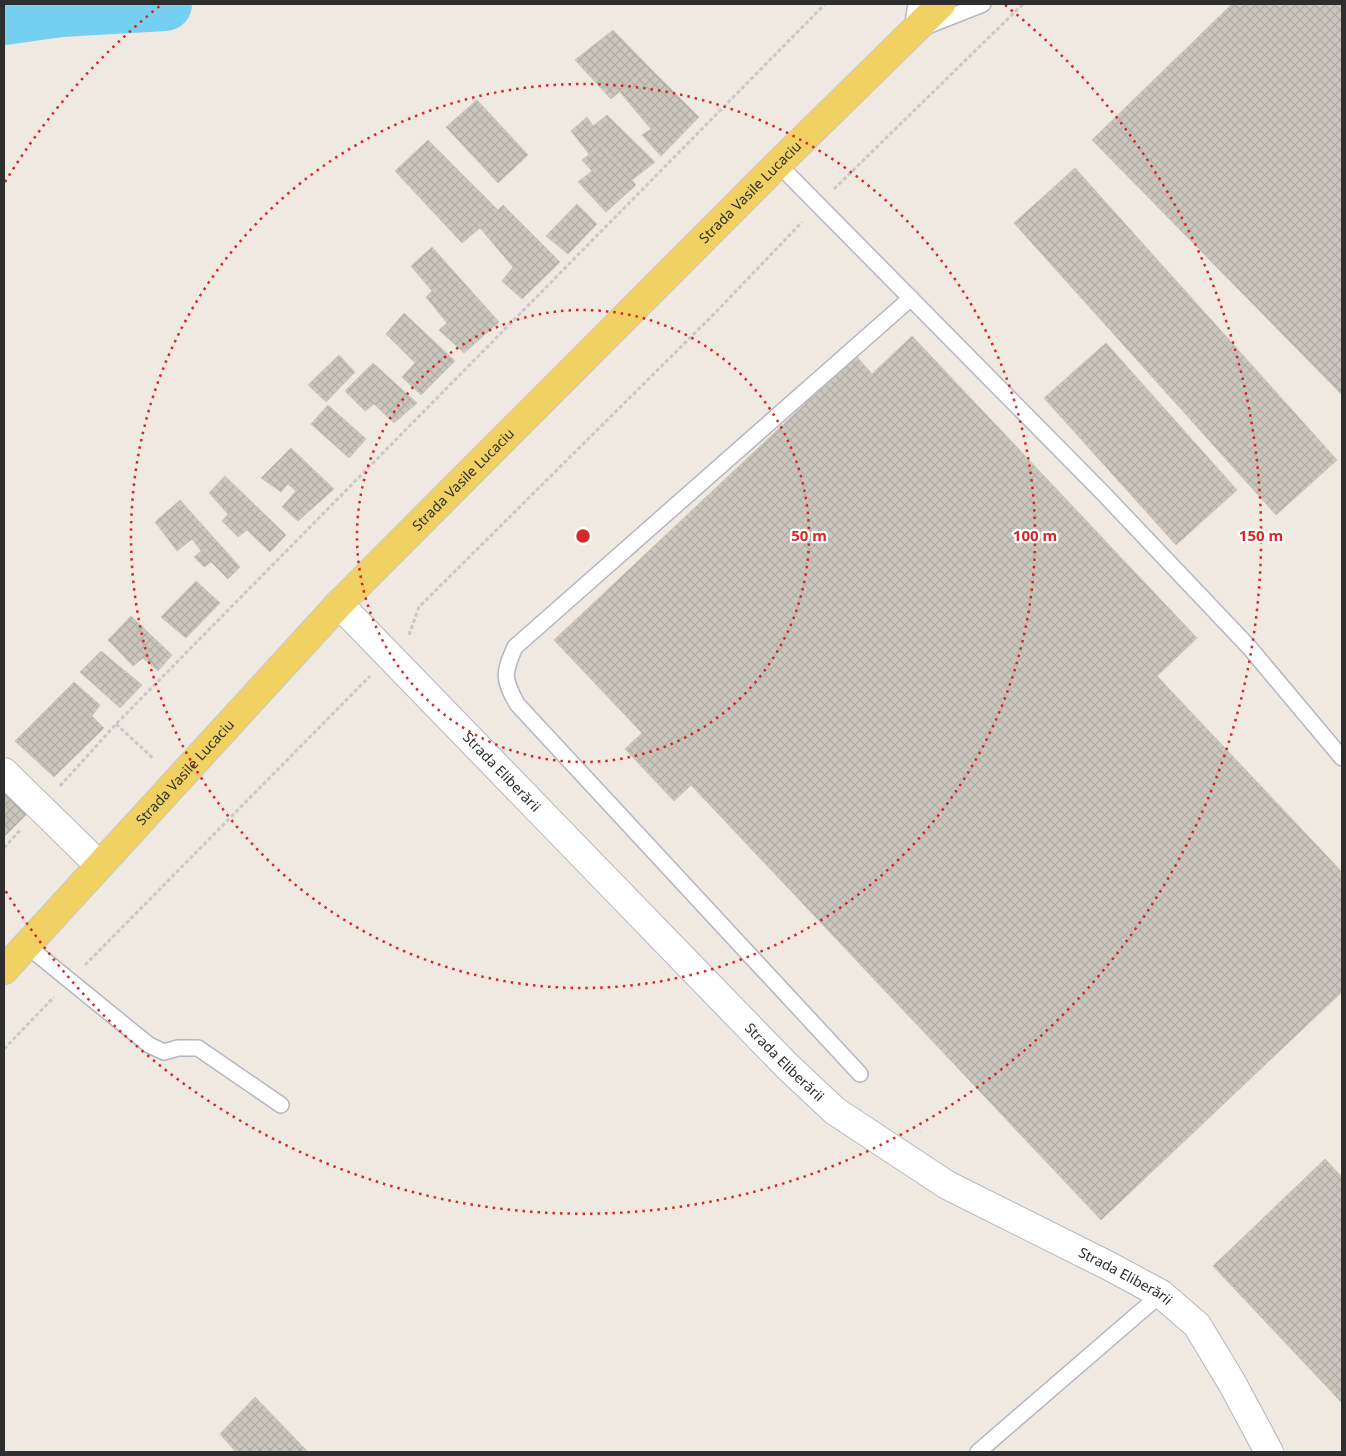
<svg xmlns="http://www.w3.org/2000/svg" width="1346" height="1456" font-family="'Noto Sans',sans-serif">
<style>
.lines{fill:none;stroke-linecap:round;stroke-linejoin:round}
.river{stroke:#75cff0;stroke-width:54}
.building{fill:url(#building-cross-hatch);stroke:#cbc5ba}
.service-casing{stroke:#b4b7c1;stroke-width:18}
.minor-casing{stroke:#b4b7c1;stroke-width:30}
.primary-casing{stroke:#c9c9c9;stroke-width:30}
.path{stroke:#c9c9c9;stroke-width:3;stroke-dasharray:4 2.5;stroke-linecap:butt}
.service{stroke:#fff;stroke-width:15}
.minor{stroke:#fff;stroke-width:28}
.primary{stroke:#f2d163;stroke-width:28}
.ring{fill:none;stroke:#d62828;stroke-width:2.5;stroke-dasharray:2.5 5}
.labels{text-anchor:middle;stroke-width:4.5;stroke-linejoin:round;paint-order:stroke}
.street-label{font-size:14px;fill:#2e2e2e;stroke:#fff}
.centre{fill:#d62828;stroke:#fff;stroke-width:2.5}
.ring-label{font-size:15px;text-anchor:middle;font-weight:bold;fill:#d62828;stroke:#fff;stroke-width:4.5;stroke-linejoin:round;paint-order:stroke}
</style>
<defs>
<pattern id="building-cross-hatch" width="8" height="8" patternUnits="userSpaceOnUse" patternTransform="scale(1.25)"><rect width="8" height="8" fill="#cbc7bf"/><path d="M0 0l8 8M0 8l8-8" fill="none" stroke="#afaba4"/></pattern>
</defs>
<rect width="100%" height="100%" fill="#efe9e1"/>
<g class="lines">
<!-- river -->
<path class="river" d="M4,18L61,10L165,4"/>
</g>
<!-- building -->
<path class="building" d="M1232,4H1342V395L1092,140Z
M613,30L649,67L611,99L575,60Z
M649,67L699,117L661,156L642,135L651,129L620,92Z
M477,100L528,155L498,183L446,127Z
M607,115L655,162L632,180L601,145L589,154L571,131L587,117L593,126Z
M428,140L498,210L480,228L462,243L395,171Z
M601,145L636,185L606,212L578,182L592,171L582,160Z
M1075,168L1337,460L1276,515L1014,223Z
M577,204L597,224L568,254L546,236Z
M503,205L560,262L522,299L502,281L513,267L480,228Z
M432,247L499,322L464,353L439,330L447,323L426,297L432,291L411,266Z
M404,313L455,361L421,395L402,377L415,363L386,334Z
M912,336L1197,638L1157,676L1342,872V992L1101,1220L691,785L674,801L625,749L642,733L554,640L856,356L872,374Z
M1106,343L1237,490L1176,545L1044,398Z
M339,355L355,372L326,402L308,385Z
M373,363L417,403L394,423L374,404L365,411L345,391Z
M328,405L366,439L349,458L311,424Z
M291,448L334,489L298,521L282,507L296,491L288,484L281,492L261,478Z
M225,476L286,535L270,552L247,530L238,537L222,521L228,514L209,493Z
M180,500L240,567L228,579L211,562L204,567L194,557L201,551L192,539L177,551L155,522Z
M196,581L220,603L186,638L161,617Z
M131,616L172,655L158,671L143,658L133,666L108,640Z
M101,651L142,685L120,708L80,672Z
M74,682L100,705L92,716L104,728L54,777L15,741Z
M4,789L27,814L4,837Z
M1325,1159L1342,1177V1403L1213,1266Z
M255,1397L308,1452H236L220,1434Z"/>
<g class="lines">
<!-- service casing -->
<g class="service-casing">
<path id="service" d="M927,26L983,4
M912,29L916,4
M778,164L1102,492L1249,647L1342,758
M26,945L149,1045L164,1052L178,1048H198L281,1105
M860,1074L517,704C503,678 503,674 515,647L911,298
M978,1452L1161,1294"/>
</g>
<!-- minor casing -->
<g class="minor-casing">
<g id="minor">
<path id="s1" d="M339,604L786,1065L835,1111L947,1185L1109,1266L1161,1294L1197,1325L1232,1383L1269,1452"/>
<path d="M4,772L99,865"/>
</g>
</g>
<!-- primary casing -->
<g class="primary-casing">
<g id="primary">
<path id="s2" d="M4,970L339,604L778,164L941,4"/>
</g>
</g>
<!-- path -->
<path class="path" d="M834,189L1023,4
M409,635L419,607L716,312L802,222
M116,724L154,759
M60,786L116,724L825,4
M4,848L20,830
M85,965L370,676
M4,1049L54,997"/>
<!-- service -->
<use href="#service" class="service"/>
<!-- minor -->
<use href="#minor" class="minor"/>
<!-- primary -->
<use href="#primary" class="primary"/>
</g>
<!-- distance rings -->
<g class="ring">
<circle cx="583" cy="536" r="226"/>
<circle cx="583" cy="536" r="452"/>
<path d="M5 182A678 678 0 0 1 161 5M1005 5A678 678 0 1 1 5 890"/>
</g>
<g class="labels">
<!-- street labels -->
<g class="street-label">
<text dy="5" stroke="none"><textPath href="#s2" startOffset="1078">Strada Vasile Lucaciu</textPath></text>
<text dy="5" stroke="none"><textPath href="#s2" startOffset="672">Strada Vasile Lucaciu</textPath></text>
<text dy="5" stroke="none"><textPath href="#s1" startOffset="234">Strada Eliberării</textPath></text>
<text dy="5" stroke="none"><textPath href="#s2" startOffset="268">Strada Vasile Lucaciu</textPath></text>
<text dy="5" stroke="none"><textPath href="#s1" startOffset="639">Strada Eliberării</textPath></text>
<text dy="5" stroke="none"><textPath href="#s1" startOffset="1044">Strada Eliberării</textPath></text>
</g>
</g>
<circle cx="583" cy="536" r="8" class="centre"/>
<g class="ring-label">
<text x="809" y="541">50 m</text>
<text x="1035" y="541">100 m</text>
<text x="1261" y="541">150 m</text>
</g>
<!-- border -->
<rect width="1346" height="1456" fill="none" stroke="#2e2e2e" stroke-width="10"/>
</svg>
